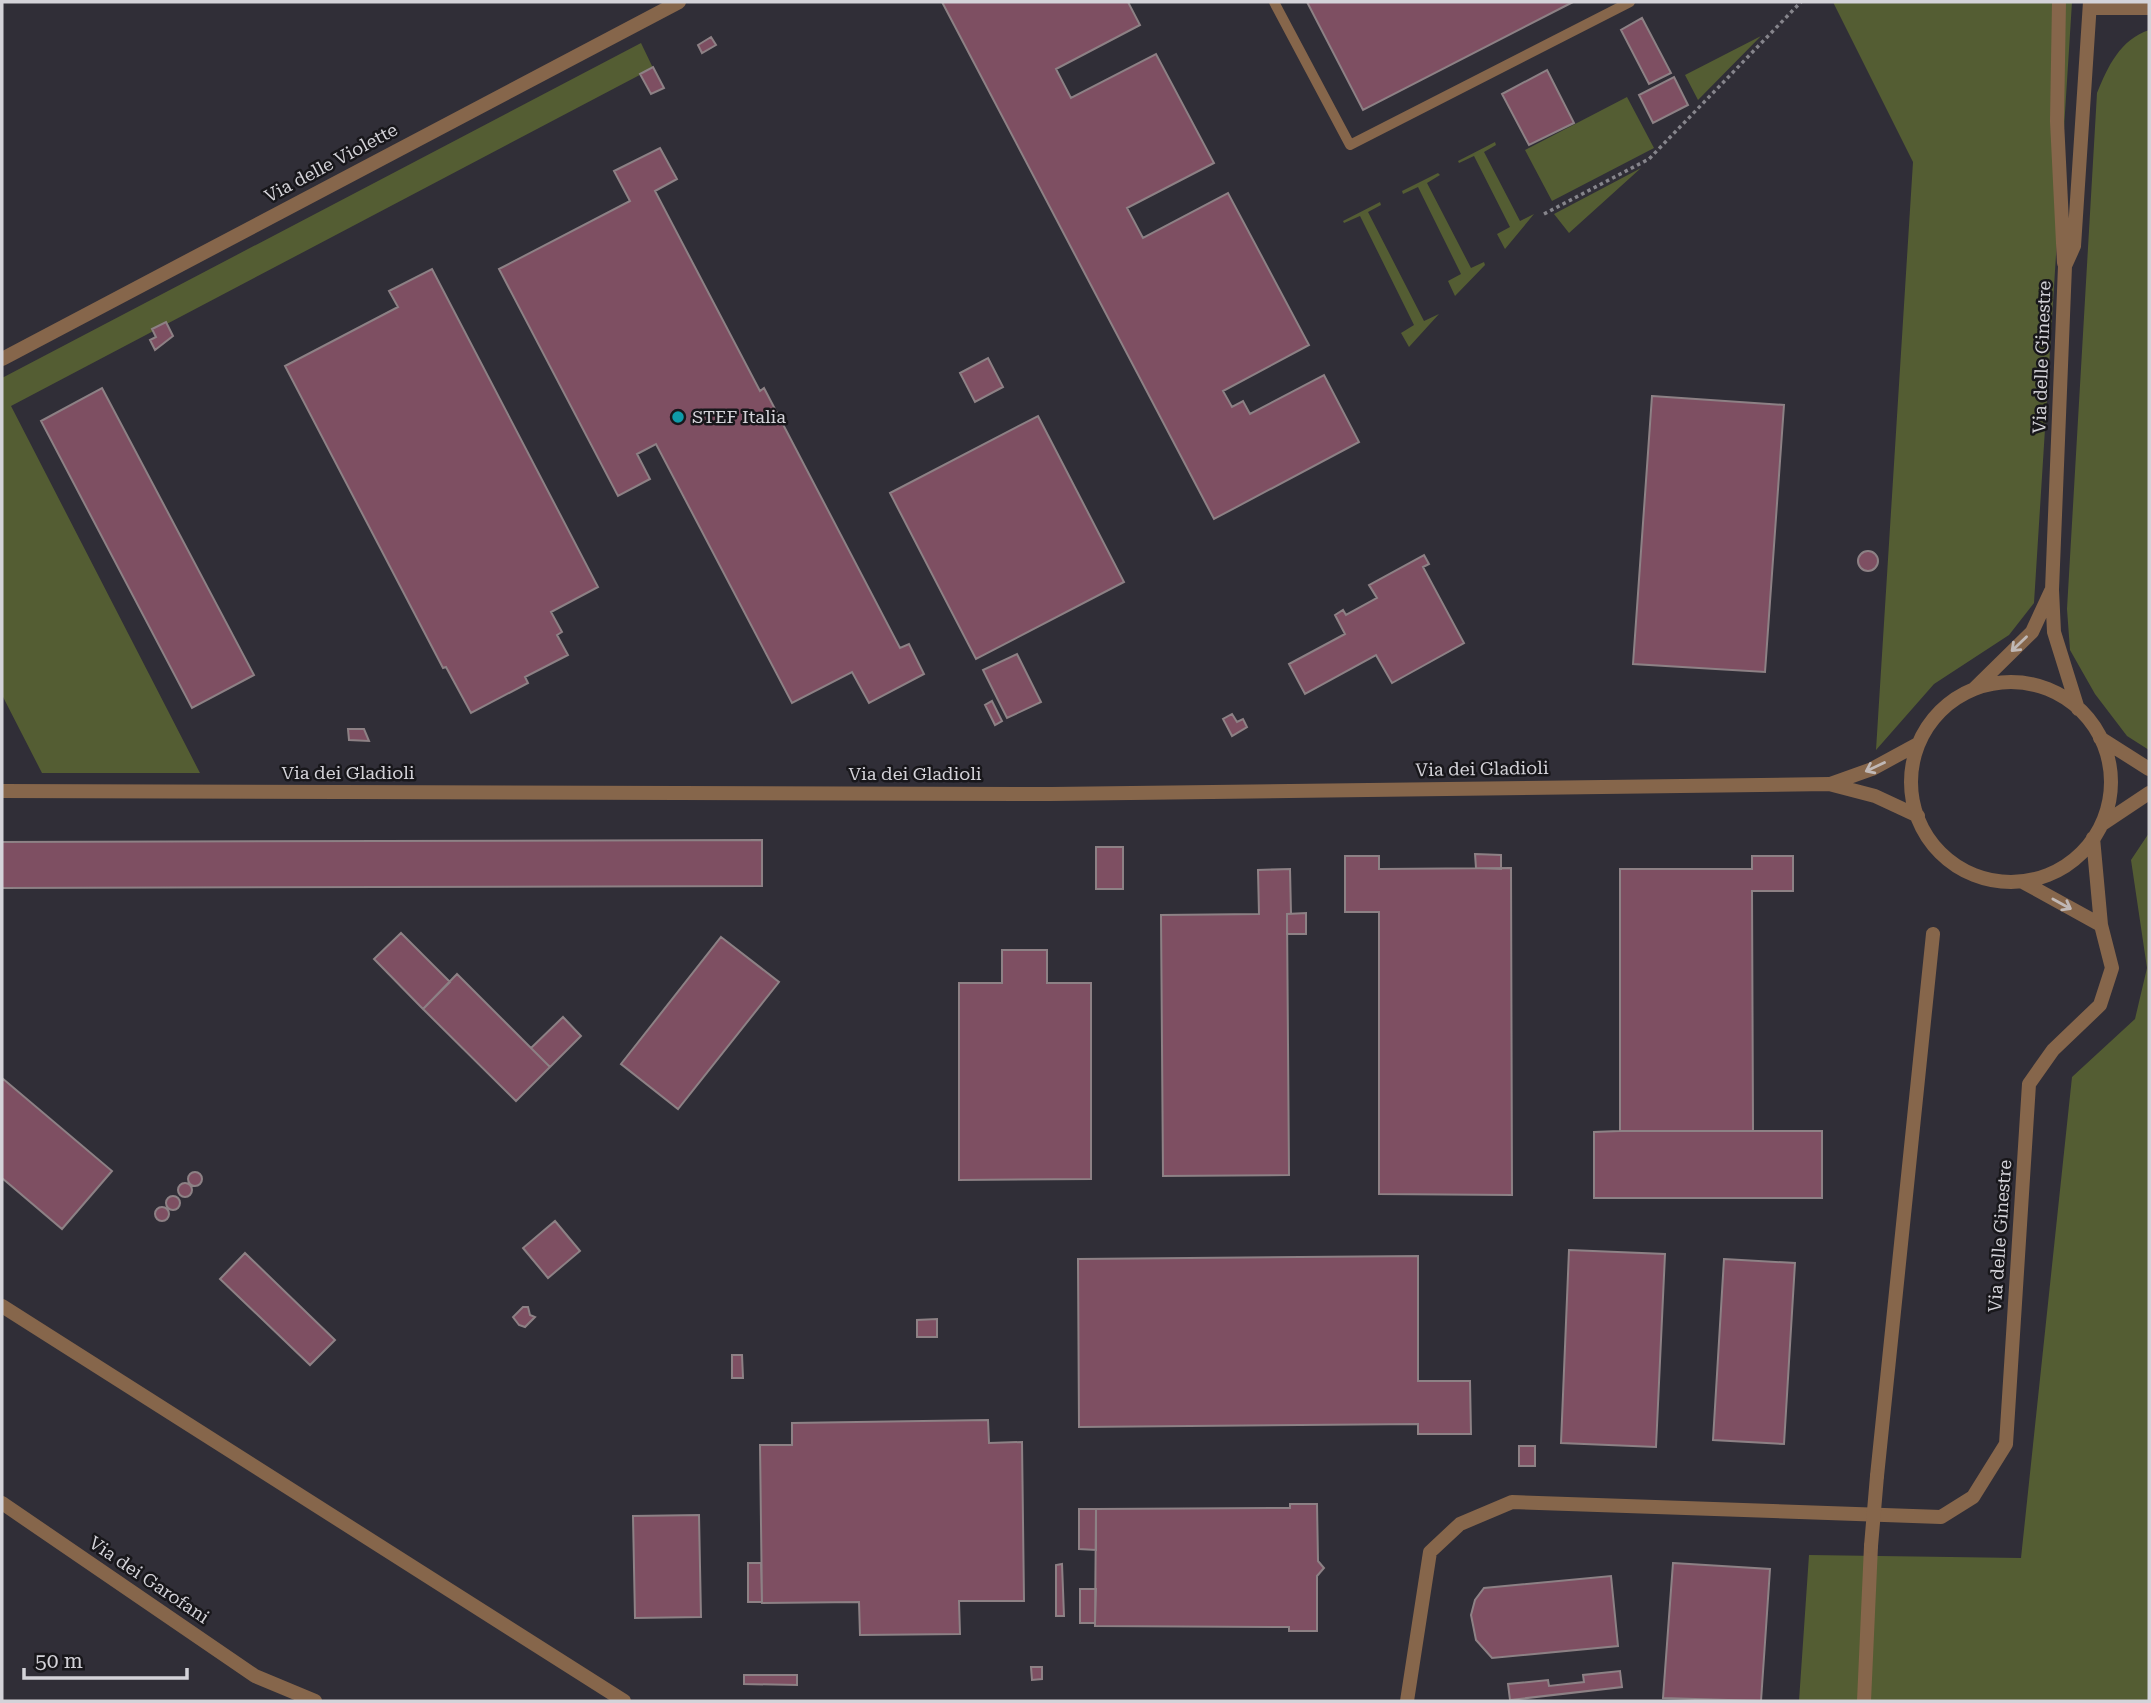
<svg xmlns="http://www.w3.org/2000/svg" width="2151" height="1703" font-family="'Roboto Serif',serif">
<style>
.green{fill:#545d33}
.building{fill:#7e4f62;stroke:#8d8185;stroke-width:2}
.lines{fill:none;stroke-linecap:round;stroke-linejoin:round}
.path{stroke:#86858c;stroke-width:3.5;stroke-dasharray:3.5 3.5;stroke-linecap:butt}
.lane{stroke:#86664b;stroke-width:10}
.street{stroke:#86664b;stroke-width:14}
.street-bridge{stroke:#86664b;stroke-width:14}
.oneway{stroke:#c0b8b6}
.culture-dot{fill:#0f9aa8;stroke:#18171b;stroke-width:2.5}
.labels{text-anchor:middle;stroke-width:5;stroke-linejoin:round;paint-order:stroke}
.street-label{font-size:18px;fill:#d4d3d9;stroke:#18171b}
.poi-label{font-size:18px;fill:#d4d3d9;stroke:#18171b;text-anchor:start}
</style>
<rect width="100%" height="100%" fill="#302e37"/>
<!-- green -->
<path class="green" d="M1833,2H2072L2034,603L2009,635L1934,684L1876,750L1913,162Z
M2149,30V750L2127,736L2095,694L2070,650L2067,609L2097,93C2108,66 2120,40 2149,30Z
M1761,36L1698,100L1685,75Z
M641,43L653,68L11,406L200,773H42L2,695V378Z
M1627,97L1654,148L1552,201L1525,150Z
M1495,142L1496,145L1484,152L1520,221L1534,214L1505,249L1497,234L1510,227L1474,156L1459,163L1458,161Z
M1641,168L1569,233L1554,214Z
M1438,173L1440,175L1427,183L1471,268L1484,262L1485,265L1455,296L1448,281L1461,274L1418,187L1403,194L1402,191Z
M1380,202L1381,205L1368,212L1424,321L1439,314L1409,347L1401,333L1414,325L1360,216L1344,223L1343,221Z
M2149,833V1701H1799L1809,1555L2021,1558L2072,1077L2135,1019L2147,968L2131,860Z"/>
<!-- building -->
<path class="building" d="M942,2H1128L1140,25L1056,69L1071,98L1156,54L1214,163L1127,208L1143,238L1228,193L1309,345L1223,391L1232,407L1243,401L1250,414L1324,375L1359,442L1214,519Z
M1307,2H1573L1363,110Z
M1642,18L1671,73L1649,84L1621,30Z
M711,37L716,45L702,53L698,45Z
M653,67L664,88L651,94L640,74Z
M1547,70L1574,123L1529,145L1502,94Z
M1674,77L1688,105L1653,123L1639,95Z
M660,148L677,179L655,191L760,391L764,388L900,648L909,644L924,674L869,703L852,672L792,703L656,444L637,454L650,479L618,496L499,269L630,201L614,171Z
M432,269L598,587L551,612L562,632L557,635L568,655L525,677L528,683L471,713L446,667L443,668L285,366L398,307L389,291Z
M166,322L173,336L155,350L150,340L156,337L152,329Z
M988,358L1003,387L975,402L960,373Z
M102,388L254,675L192,708L41,421Z
M1652,396L1784,405L1765,672L1633,664Z
M1038,416L1124,582L976,659L890,493Z
M1858 561a10 10 0 1 1 20 0a10 10 0 1 1-20 0Z
M1424,555L1429,564L1423,567L1464,643L1392,683L1376,655L1305,694L1289,664L1345,634L1335,615L1343,610L1346,615L1377,598L1369,585Z
M1017,654L1041,702L1007,718L983,670Z
M992,701L1002,721L995,725L985,705Z
M1232,714L1237,722L1243,719L1247,727L1232,736L1223,719Z
M348,729H364L369,741L349,740Z
M762,840V886L2,888V842Z
M1096,847H1123V889H1096Z
M1475,854L1501,855V869L1476,868Z
M1345,856H1379V869L1511,868L1512,1195L1379,1194V912H1345Z
M1752,856H1793V891H1752L1753,1131H1620V869H1752Z
M1290,869L1291,914H1287L1289,1175L1163,1176L1161,915L1259,914L1258,870Z
M1306,913V934H1287V914Z
M401,933L450,982L423,1009L374,959Z
M721,937L779,982L678,1109L621,1064Z
M1002,950H1047V983H1091V1179L959,1180V983H1002Z
M457,974L550,1067L516,1101L423,1009Z
M563,1017L581,1036L550,1067L531,1048Z
M2,1078L112,1171L62,1229L2,1178Z
M1620,1131H1822V1198H1594V1132Z
M188 1179a7 7 0 1 1 14 0a7 7 0 1 1-14 0Z
M178 1190a7 7 0 1 1 14 0a7 7 0 1 1-14 0Z
M166 1203a7 7 0 1 1 14 0a7 7 0 1 1-14 0Z
M155 1214a7 7 0 1 1 14 0a7 7 0 1 1-14 0Z
M555,1221L580,1251L548,1278L523,1248Z
M1569,1250L1665,1254L1656,1447L1561,1443Z
M245,1253L335,1340L310,1365L220,1279Z
M1418,1256V1381H1470L1471,1434H1418V1424L1079,1427L1078,1259Z
M1724,1259L1795,1263L1784,1444L1713,1440Z
M523,1307H528L530,1315L535,1317L525,1327L519,1325L513,1317Z
M937,1319V1337H917V1320Z
M732,1355H742L743,1378H732Z
M988,1420L989,1443L1022,1442L1024,1601H959L960,1634L860,1635L859,1602L762,1603L760,1445H792V1423Z
M1519,1446H1535V1466H1519Z
M1290,1504H1317L1318,1561L1324,1568L1317,1576V1631H1289V1627L1095,1626L1096,1509L1290,1508Z
M1079,1509H1096V1550L1079,1549Z
M699,1515L701,1617L635,1618L633,1516Z
M748,1563H761L762,1602H748Z
M1673,1563L1770,1569L1761,1701L1663,1698Z
M1062,1564L1064,1616H1056V1565Z
M1611,1576L1618,1646L1492,1658L1476,1640L1471,1615L1475,1600L1484,1588Z
M1080,1589H1096L1095,1623H1080Z
M1031,1667H1042V1679L1032,1680Z
M1620,1671L1622,1687L1510,1700L1508,1684L1548,1680L1549,1686L1584,1682L1583,1675Z
M744,1675H797V1685L744,1684Z"/>
<g class="lines">
<!-- path -->
<path class="path" d="M1544,214L1649,159L1801,2"/>
<!-- lane -->
<path class="lane" d="M1274,2L1350,145L1630,2"/>
<!-- street -->
<path class="street" d="M2059,2L2057,121L2064,263
M2090,8H2149
M2,359L679,2
M1911 782a100 100 0 1 1 200 0a100 100 0 1 1-200 0Z
M1974,689L2032,632L2051,591
M2078,709L2054,632L2052,590L2065,266L2074,246L2090,2
M2100,738L2149,769
M1830,784L1872,769L1918,744
M2,791L1051,794L1829,784L1875,796L1918,816
M2101,825L2149,793
M2023,882L2101,925
M2,1306L624,1701
M1877,1476L1933,934
M2,1503L255,1676L315,1701
M1407,1701L1430,1552L1460,1524L1512,1502L1941,1517L1973,1497L2006,1444L2029,1084L2053,1050L2100,1005L2112,968L2101,925L2093,838
M1864,1701L1871,1546"/>
<!-- street-bridge -->
<path class="street-bridge" d="M1871,1546L1877,1476"/>
</g>
<!-- one-way arrows -->
<defs><path id="oneway-shaft" d="M-6 0H5M1.5-3L5.5 0L1.5 3" fill="none" stroke-width="1.6" stroke-linecap="round" stroke-linejoin="round" transform="scale(1.75)"/></defs>
<g class="oneway">
<use href="#oneway-shaft" transform="translate(2019 644) rotate(136)"/>
<use href="#oneway-shaft" transform="translate(1875 767) rotate(155)"/>
<use href="#oneway-shaft" transform="translate(2062 904) rotate(29)"/>
</g>
<!-- markers -->
<circle class="culture-dot" cx="678" cy="417" r="7"/>
<g class="labels">
<!-- street labels -->
<g class="street-label">
<text transform="translate(331 163) rotate(-28)" y="6">Via delle Violette</text>
<text transform="translate(2042 357) rotate(-88)" y="6">Via delle Ginestre</text>
<text transform="translate(1482 769) rotate(-1)" y="6">Via dei Gladioli</text>
<text x="348" y="779">Via dei Gladioli</text>
<text x="915" y="780">Via dei Gladioli</text>
<text transform="translate(2000 1236) rotate(-86)" y="6">Via delle Ginestre</text>
<text transform="translate(149 1580) rotate(34)" y="6">Via dei Garofani</text>
</g>
<!-- poi labels -->
<g class="poi-label">
<text x="692" y="423">STEF Italia</text>
</g>
</g>
<!-- border -->
<rect width="2151" height="1703" fill="none" stroke="#d4d3d9" stroke-width="7"/>
<!-- scale -->
<path d="M24 1668v10h163v-10" fill="none" stroke="#d4d3d9" stroke-width="3.5"/>
<text x="35" y="1668" font-size="21" fill="#d4d3d9" stroke="#18171b" stroke-width="5" paint-order="stroke">50 m</text>
</svg>
